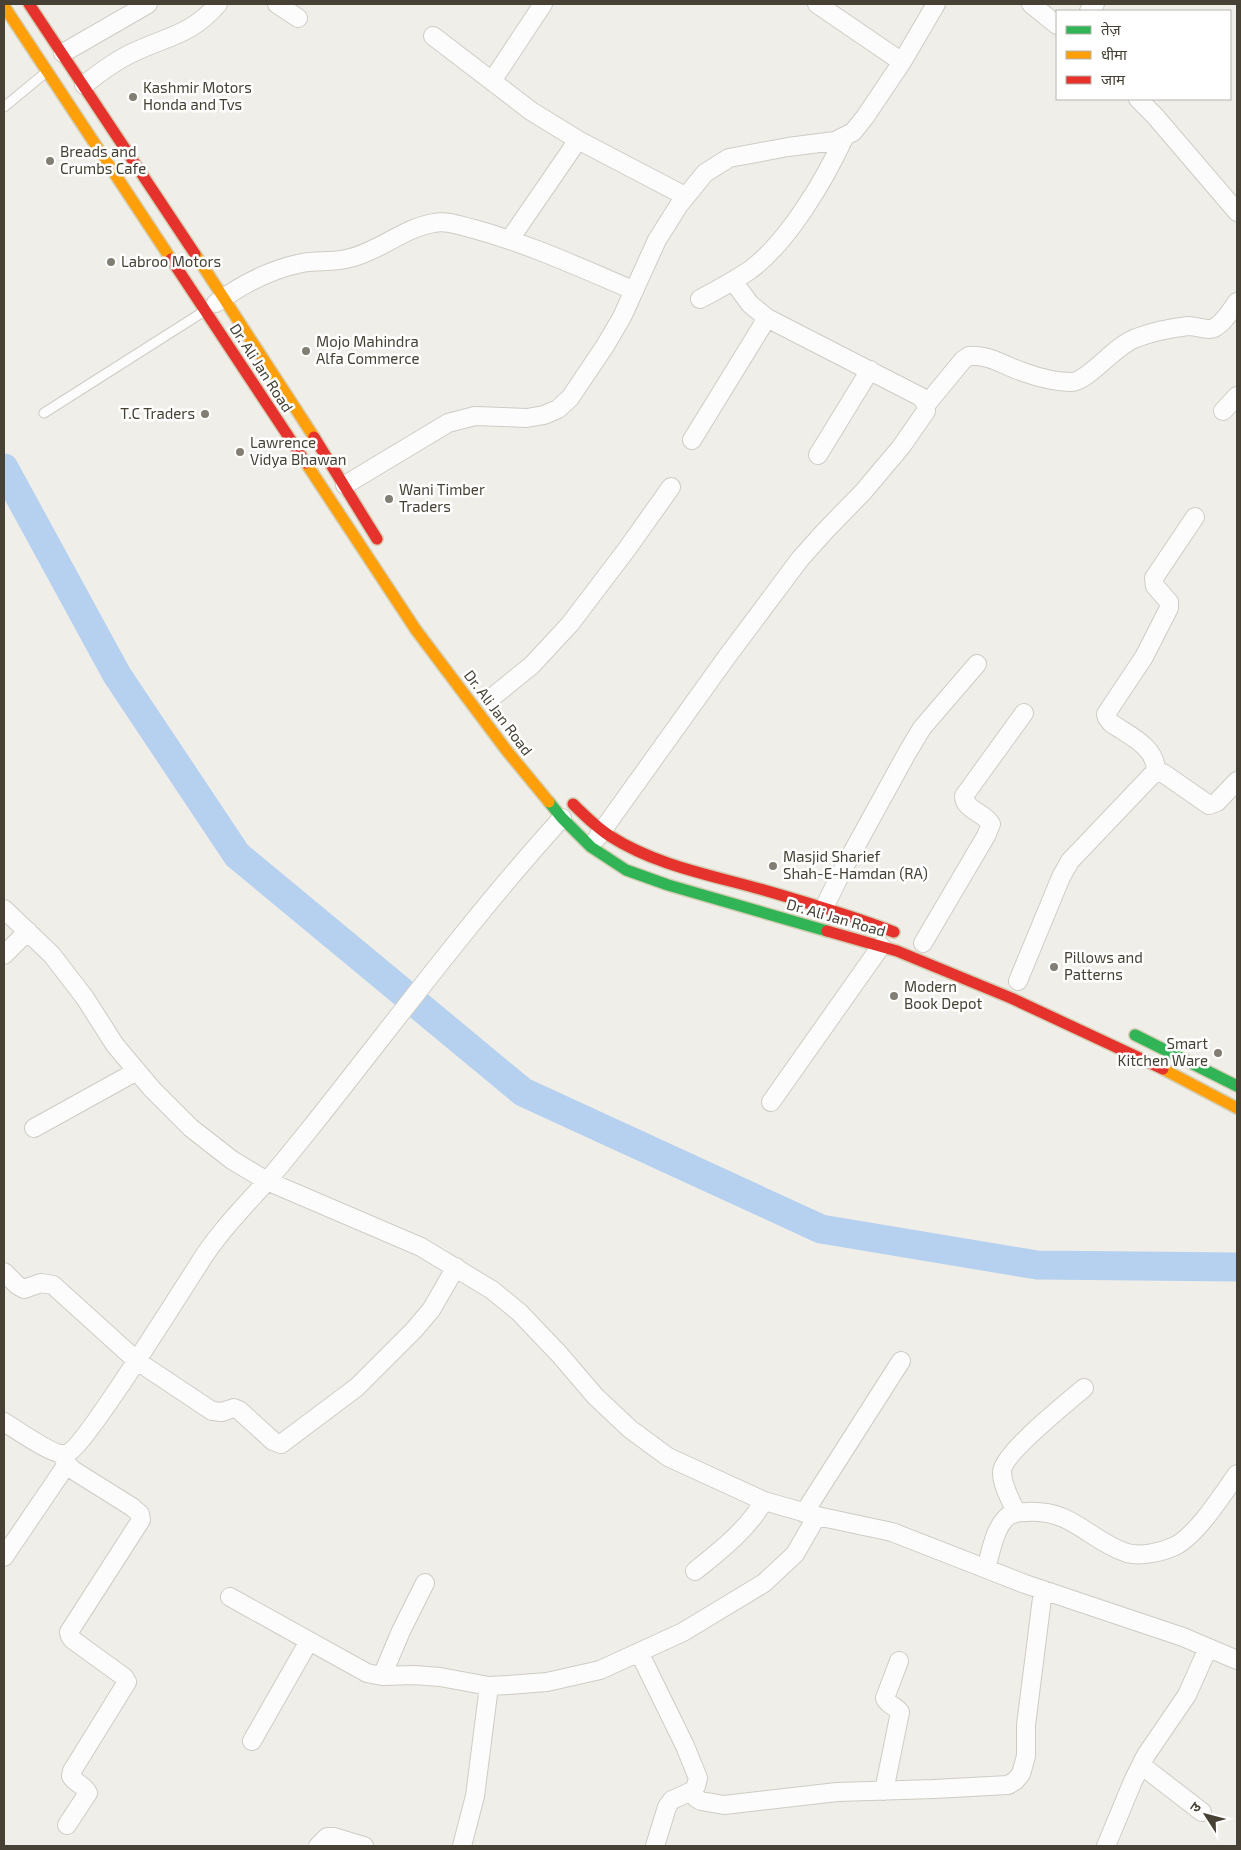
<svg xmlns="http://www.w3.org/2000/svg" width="1241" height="1850" font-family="'Exo 2','Noto Sans Devanagari',sans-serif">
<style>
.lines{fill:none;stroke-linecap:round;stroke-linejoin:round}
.river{stroke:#b6d1f0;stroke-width:29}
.lane-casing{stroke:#ceccc5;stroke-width:11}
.street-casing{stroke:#ceccc5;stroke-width:20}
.fast-casing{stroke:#d3ceb4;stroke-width:14}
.slow-casing{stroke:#d3ceb4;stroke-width:14}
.jam-casing{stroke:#d3ceb4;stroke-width:14}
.lane{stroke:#fdfcfc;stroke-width:9}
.street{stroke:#fdfcfc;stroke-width:18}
.fast{stroke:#30b455;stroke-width:11}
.slow{stroke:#ff9f0a;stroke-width:11}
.jam{stroke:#e5322d;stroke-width:11}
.poi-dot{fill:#827e73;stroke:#fff;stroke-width:2}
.labels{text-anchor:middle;stroke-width:5;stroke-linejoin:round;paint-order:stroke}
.poi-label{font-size:15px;fill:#464134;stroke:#fff;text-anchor:start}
.street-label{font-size:15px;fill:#464134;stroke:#fff}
</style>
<rect width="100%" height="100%" fill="#f0eee8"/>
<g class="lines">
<!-- river -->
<path class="river" d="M4,468L117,675L237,855L523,1092L821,1229L1037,1265L1237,1267"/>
<!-- lane casing -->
<g class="lane-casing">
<path id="lane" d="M4,107L44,74
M44,413L203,312"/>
</g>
<!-- street casing -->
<g class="street-casing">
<path id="street" d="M277,4L298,18
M817,4L902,62
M1031,4L1057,25
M1089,11L1095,4
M433,36L531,111L578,140L685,196
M63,53L148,4
M492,81L543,4
M84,85C99,73 115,61 132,53C167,36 190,36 218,4
M1138,99L1155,116L1237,212
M510,239L578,140
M700,299C717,290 734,281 750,270C788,242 824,181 844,138
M216,303C241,285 272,269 302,263C318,260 334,263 350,258C380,251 403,228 434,223C447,220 461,226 474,229C529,244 581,268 633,290
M926,405L963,360L969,356C988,354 1005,366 1023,372C1037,377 1056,382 1071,382C1088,382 1115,345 1136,338C1152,332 1171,328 1188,326C1197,326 1207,331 1214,328C1224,323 1231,310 1237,302
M1223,411L1237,396
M692,440L767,318
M818,455L870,370
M345,485L448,423L475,416L527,418L544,415L558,409L570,398L605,346L622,317L657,240L679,205L705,173L729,158L788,147L835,141L853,132L865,117L902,62L936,4
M490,699L532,665L570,624L627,549L671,487
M1156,773C1157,747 1130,736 1111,723L1107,718L1106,714L1144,657L1169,608V602L1155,586L1154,578L1195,517
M597,838L726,658L800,559L826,530L863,492L901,447L926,411V405L921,397L767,318L750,304L733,281
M824,908L841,873L907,753L922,728L977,664
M4,909L52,955L85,998L115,1045L152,1089L191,1128L232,1160L267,1181L421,1247L492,1290L519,1312L560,1355L595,1396L630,1429L668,1457L764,1501L817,1516L892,1532L1025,1584L1183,1637L1237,1660
M923,943L986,836L991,824C985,813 964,810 964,796L1024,713
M4,955L28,931
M1018,981L1061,877L1070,861L1151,776L1156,773H1163L1209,805L1217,802L1237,781
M771,1102L881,946
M34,1128L137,1071
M4,1272L17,1285L24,1289L41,1283L53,1285L137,1361L212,1411L222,1412L234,1408L239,1410L273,1441L281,1444L357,1387L414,1330L431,1310L456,1267
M4,1422C14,1428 55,1457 66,1454C83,1450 181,1291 197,1267C216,1235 242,1209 267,1181C281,1165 295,1147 309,1130C392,1026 472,917 562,818
M63,1454L65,1462L73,1470L132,1507L140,1514L141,1520L69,1632L70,1636L73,1640L124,1677L127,1682L72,1771L71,1776C75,1783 84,1785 88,1793L67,1825
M1016,1512C1011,1500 1002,1486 1002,1472C1002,1454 1068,1402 1084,1388
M804,1513L901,1361
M4,1557L67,1464
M986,1568C991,1552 994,1531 1005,1519C1010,1513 1019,1512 1026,1512C1073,1509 1088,1540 1127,1553C1141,1557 1162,1552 1175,1546C1197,1535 1223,1494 1237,1474
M695,1571C721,1550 747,1530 764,1501
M230,1597L367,1673L382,1676L414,1675L440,1677L489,1686L508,1685L547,1682L600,1670L683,1632L764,1583L795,1554L817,1516
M639,1652L685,1746L698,1778L696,1786L692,1791L672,1800L667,1807L655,1846
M382,1676L401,1631L425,1583
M252,1741L309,1641
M1141,1765L1202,1812
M692,1791L696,1798L701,1801L724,1805L837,1792L934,1789L1008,1785L1015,1781L1021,1774L1026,1756V1725L1043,1590
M884,1791L900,1712C896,1706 887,1705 885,1698L899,1661
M318,1846L327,1837H334L364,1846
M462,1846L475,1796L489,1686
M1106,1846L1133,1781L1146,1755L1187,1695L1208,1648"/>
</g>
<!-- fast casing -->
<g class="fast-casing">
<path id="fast" d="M549,802L562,818L591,847L626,870L668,885L827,931
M1135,1035L1237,1086"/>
</g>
<!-- slow casing -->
<g class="slow-casing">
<path id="slow" d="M4,6L171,259
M195,254L314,437
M306,463L416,630L507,751L549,802
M1163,1069L1237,1108"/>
</g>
<!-- jam casing -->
<g class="jam-casing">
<path id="jam" d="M29,4L195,254
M171,259L306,463
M314,437L377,539
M573,804C585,816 596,827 610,836C655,865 710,875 760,889C805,902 850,915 894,932
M827,931L897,951L1011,998L1163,1069"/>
</g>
<!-- lane -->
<use href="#lane" class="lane"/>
<!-- street -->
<use href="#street" class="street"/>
<!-- fast -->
<use href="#fast" class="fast"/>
<!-- slow -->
<use href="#slow" class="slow"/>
<!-- jam -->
<use href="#jam" class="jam"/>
</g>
<!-- markers -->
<g class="poi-dot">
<circle cx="133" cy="97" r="5"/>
<circle cx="50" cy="161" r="5"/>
<circle cx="111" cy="262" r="5"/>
<circle cx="306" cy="351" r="5"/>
<circle cx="205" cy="414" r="5"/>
<circle cx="240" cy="452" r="5"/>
<circle cx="389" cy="499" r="5"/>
<circle cx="773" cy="866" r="5"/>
<circle cx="1054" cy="967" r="5"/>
<circle cx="894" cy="996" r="5"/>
<circle cx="1218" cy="1053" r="5"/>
</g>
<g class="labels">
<!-- poi labels -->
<g class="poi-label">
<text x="143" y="93">Kashmir Motors<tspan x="143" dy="17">Honda and Tvs</tspan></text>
<text x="60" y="157">Breads and<tspan x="60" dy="17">Crumbs Cafe</tspan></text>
<text x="121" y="267">Labroo Motors</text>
<text x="316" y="347">Mojo Mahindra<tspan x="316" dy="17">Alfa Commerce</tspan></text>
<text x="195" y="419" text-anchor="end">T.C Traders</text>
<text x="250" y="448">Lawrence<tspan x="250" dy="17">Vidya Bhawan</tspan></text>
<text x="399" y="495">Wani Timber<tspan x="399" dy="17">Traders</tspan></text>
<text x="783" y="862">Masjid Sharief<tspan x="783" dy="17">Shah-E-Hamdan (RA)</tspan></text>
<text x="1064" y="963">Pillows and<tspan x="1064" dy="17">Patterns</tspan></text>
<text x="904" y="992">Modern<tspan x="904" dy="17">Book Depot</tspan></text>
<text x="1208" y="1049" text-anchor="end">Smart<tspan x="1208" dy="17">Kitchen Ware</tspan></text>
</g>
<!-- street labels -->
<g class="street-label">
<text transform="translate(261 368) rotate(57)" y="5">Dr. Ali Jan Road</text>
<text transform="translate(498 713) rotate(53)" y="5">Dr. Ali Jan Road</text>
<text transform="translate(836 918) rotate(16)" y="5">Dr. Ali Jan Road</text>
</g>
</g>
<!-- border -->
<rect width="1241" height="1850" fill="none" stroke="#464134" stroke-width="10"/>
<!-- legend -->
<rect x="1056" y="10" width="175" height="90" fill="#ffffff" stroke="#b5b3ae"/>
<rect x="1066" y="26" width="25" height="8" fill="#30b455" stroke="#b5b3ae"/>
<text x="1101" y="35" font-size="15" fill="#464134">तेज़</text>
<rect x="1066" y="51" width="25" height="8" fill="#ff9f0a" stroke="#b5b3ae"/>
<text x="1101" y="60" font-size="15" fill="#464134">धीमा</text>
<rect x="1066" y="76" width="25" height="8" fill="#e5322d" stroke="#b5b3ae"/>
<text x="1101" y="85" font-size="15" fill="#464134">जाम</text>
<!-- north arrow -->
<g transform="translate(1206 1815) rotate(306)" stroke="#ffffff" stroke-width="4" paint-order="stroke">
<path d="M0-4L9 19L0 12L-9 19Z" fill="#464134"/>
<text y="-8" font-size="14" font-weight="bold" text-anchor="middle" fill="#464134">उ</text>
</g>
</svg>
